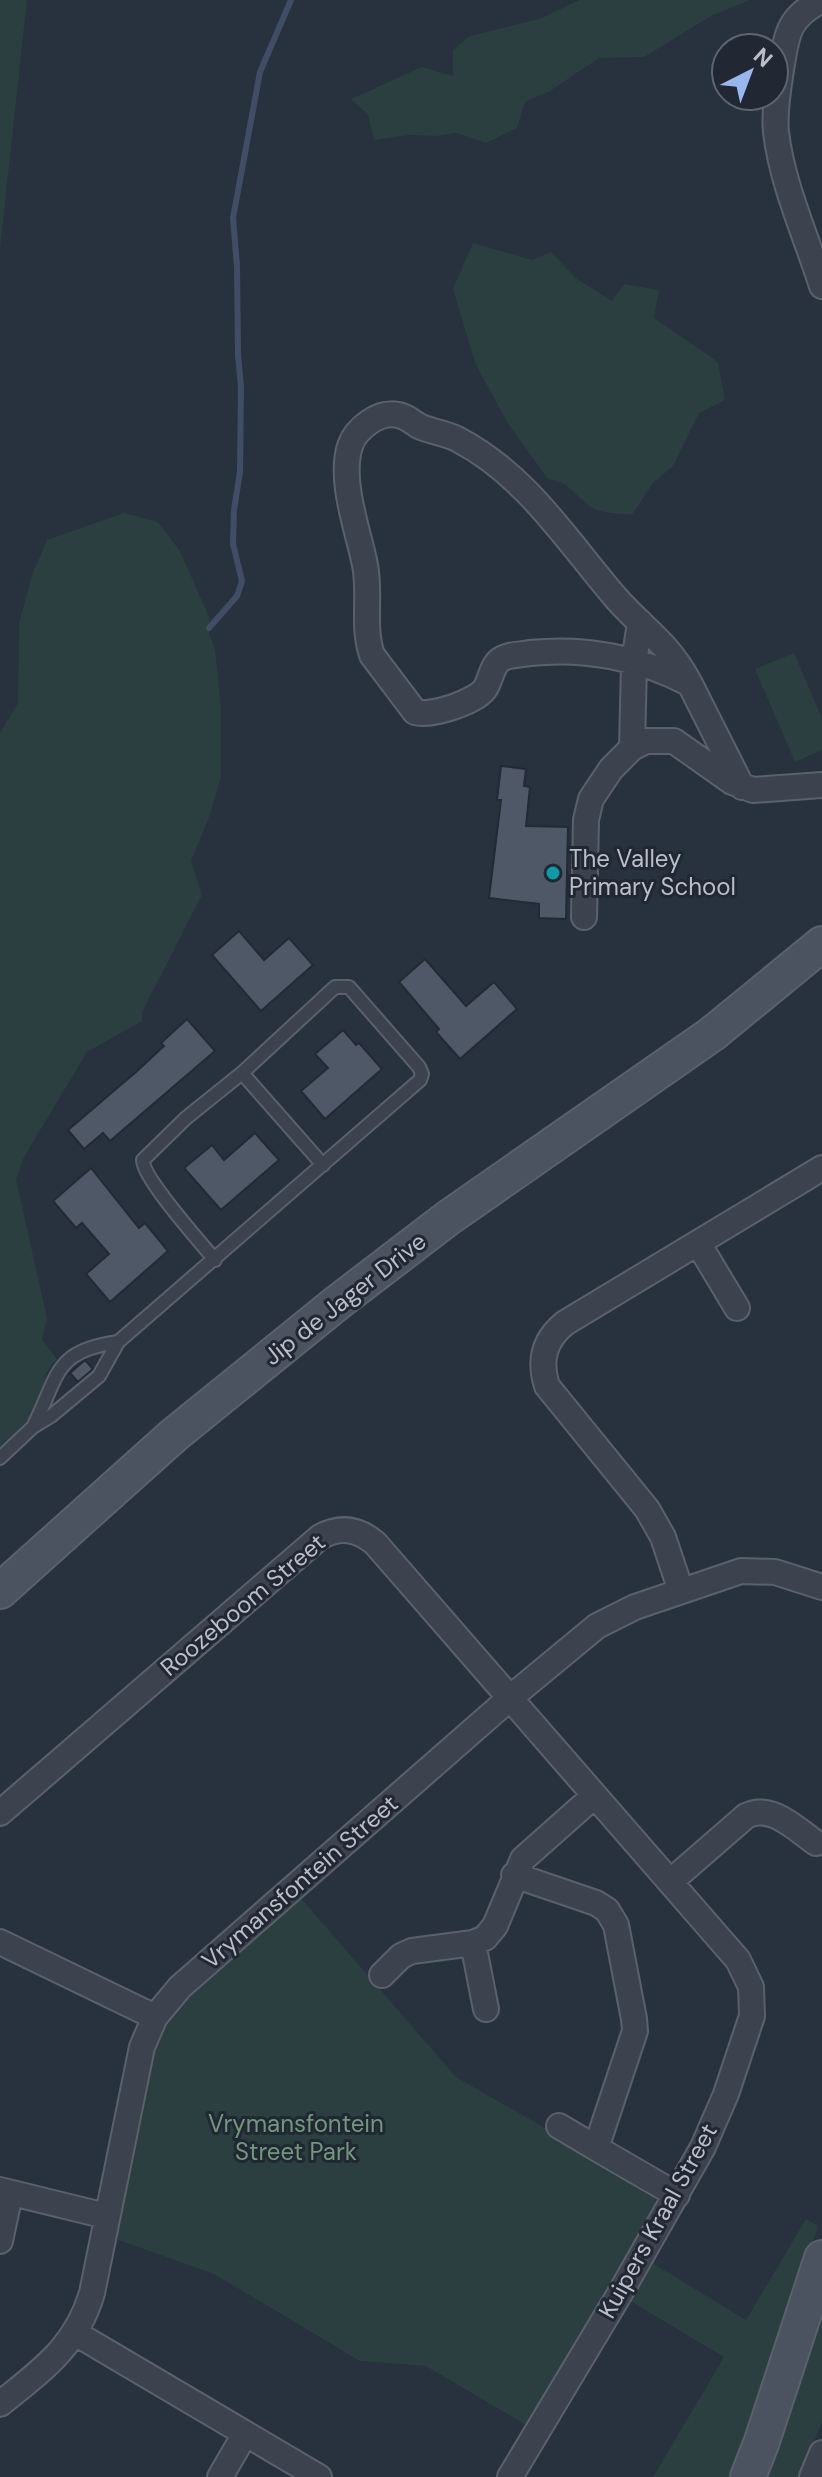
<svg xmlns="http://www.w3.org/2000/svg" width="822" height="2477" font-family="'DM Sans',sans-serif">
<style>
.green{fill:#2b3e40}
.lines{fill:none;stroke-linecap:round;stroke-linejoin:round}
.stream{stroke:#404e65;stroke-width:6}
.building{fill:#4f5866;stroke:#232a35;stroke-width:2}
.lane-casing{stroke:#5a616c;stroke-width:16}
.street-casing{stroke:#5a616c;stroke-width:28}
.secondary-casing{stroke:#5a616c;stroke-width:38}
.lane{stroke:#3c434e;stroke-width:12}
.street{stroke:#3c434e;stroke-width:24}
.secondary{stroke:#4b5260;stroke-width:34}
.culture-dot{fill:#0f9aa8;stroke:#212833;stroke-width:3}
.labels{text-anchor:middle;stroke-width:6;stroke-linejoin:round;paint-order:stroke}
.poi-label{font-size:24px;fill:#b9bec9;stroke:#212833;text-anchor:start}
.street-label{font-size:24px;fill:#b9bec9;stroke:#212833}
.park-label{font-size:24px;fill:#72977c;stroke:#212833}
</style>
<rect width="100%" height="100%" fill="#28313e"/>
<!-- green -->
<path class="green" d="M0,0H27L0,249Z
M579,0H750L711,16L644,57L599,58L550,91L525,102L517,128L486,143L456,133L437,136L409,135L374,140L368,115L351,99L422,67L453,76V50L470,36L542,18Z
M473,243L532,260L551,252L577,279L612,301L624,284L659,290L654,318L718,362L725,400L699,413L673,466L653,483L632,515C621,513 602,514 593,508C575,498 573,483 548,479L507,422L475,363L453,289Z
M124,513L158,522L180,551L209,617V633L215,650L221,707V777L208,820L191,861L202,895L142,1012V1021L87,1052L24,1157L16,1179L47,1318L42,1340L57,1359C39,1375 47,1392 36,1410C28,1424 12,1435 0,1446V733L18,703L19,623L32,575L47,540Z
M794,653L822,718V750L795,762L755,669Z
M299,1896L456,2077L644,2185L654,2196L657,2208L531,2428L426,2366L360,2361L214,2274L113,2238L152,2047L175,2005Z
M806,2219L818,2226L737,2477H653L724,2357L627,2299L649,2261L746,2320Z
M822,2290V2422L800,2477H757Z"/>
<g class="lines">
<!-- stream -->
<path class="stream" d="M209,628L237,596L242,581L233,544L234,510L240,472L241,387L238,355L237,266L233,218L260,72L291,0"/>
</g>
<!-- building -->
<path class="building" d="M501,766L526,769L524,786L530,787L526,826L568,827L566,919L539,918V904L489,898L501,800H497Z
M239,931L264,960L289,938L313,965L261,1011L212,955Z
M425,959L466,1006L494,982L517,1009L460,1059L436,1032L439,1029L399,982Z
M187,1019L215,1051L110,1141L103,1133L84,1149L68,1130L136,1072L164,1046L161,1043Z
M343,1030L356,1045L359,1043L382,1069L325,1119L301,1091L328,1068L315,1054Z
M255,1133L279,1160L221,1210L184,1168L212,1145L224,1160Z
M91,1168L139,1228L145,1223L168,1251L110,1302L86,1274L109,1254L82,1223L76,1228L53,1201Z
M85,1360L93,1369L78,1382L70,1373Z"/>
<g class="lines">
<!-- lane casing -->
<g class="lane-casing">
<path id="lane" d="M242,1073L323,1165
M33,1427C59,1377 52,1351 118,1342
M0,1458L33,1427L51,1416L99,1376L118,1342L420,1080L422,1074L419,1067L349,987H335L242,1073L186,1118L143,1160C142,1177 201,1243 215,1260"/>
</g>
<!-- street casing -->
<g class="street-casing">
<path id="street" d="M822,0C787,18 787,34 781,70C778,90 774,112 776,132C782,184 806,236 822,286
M690,684C641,658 585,647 530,653C521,655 508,654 500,660C492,666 491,678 486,687C478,702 430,717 415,712L372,655C362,626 371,595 365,565C358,530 339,481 350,446C356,428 379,411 398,415C406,416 412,422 419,426C431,432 447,433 459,440C527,476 567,541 616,598C644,630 669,643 690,684L742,787
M632,748L634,663L640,622
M584,917L586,820L591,799L611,769L632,748L646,741H674L732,782L753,790L822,785
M698,1243L737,1308
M681,1591L663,1537L647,1509L547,1386C539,1361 544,1340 565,1323L822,1168
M0,1813L320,1537C340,1526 357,1528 375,1543L738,1960L751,1987L752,2016L726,2094L703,2147L619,2295L510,2477
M514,1875L596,1903L607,1910L616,1925L634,2019L635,2031L596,2148L677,2195
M670,1882L746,1816C771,1803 796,1829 816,1843
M0,1942L155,2017
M473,1943L486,2009
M382,1975L401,1956L412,1951L473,1943L485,1938L495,1926L523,1859L594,1796
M559,2126L596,2148
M0,2190L106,2216
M0,2241L10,2194
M75,2333L319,2477
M0,2404C42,2370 76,2347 92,2293L142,2047L155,2017L180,1987L510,1698L597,1626L635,1607L741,1571L775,1572L822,1587
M220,2477L245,2434
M812,2477L822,2453"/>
</g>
<!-- secondary casing -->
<g class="secondary-casing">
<path id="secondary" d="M0,1591L174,1435L337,1303L448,1218L712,1034L822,944
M748,2477L762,2441L822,2258"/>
</g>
<!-- lane -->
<use href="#lane" class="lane"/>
<!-- street -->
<use href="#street" class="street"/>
<!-- secondary -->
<use href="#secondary" class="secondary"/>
</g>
<!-- markers -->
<circle class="culture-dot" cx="553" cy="873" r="8"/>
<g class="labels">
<!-- poi labels -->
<g class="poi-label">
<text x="569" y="867">The Valley<tspan x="569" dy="28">Primary School</tspan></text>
</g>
<!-- street labels -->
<g class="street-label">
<text transform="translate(345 1299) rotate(-38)" y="8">Jip de Jager Drive</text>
<text transform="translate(243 1605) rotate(-40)" y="8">Roozeboom Street</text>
<text transform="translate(300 1882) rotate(-41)" y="8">Vrymansfontein Street</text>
<text transform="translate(658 2221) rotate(-61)" y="8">Kuipers Kraal Street</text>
</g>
<!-- park labels -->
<g class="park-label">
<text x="296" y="2132">Vrymansfontein<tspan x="296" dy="28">Street Park</tspan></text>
</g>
</g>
<!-- north arrow -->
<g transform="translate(750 72) rotate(42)"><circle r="38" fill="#212833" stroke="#5e646f" stroke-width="2"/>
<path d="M0-6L14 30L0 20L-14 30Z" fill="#99b7ed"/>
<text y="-12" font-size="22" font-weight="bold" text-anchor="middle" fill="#b9bec9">N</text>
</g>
</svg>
